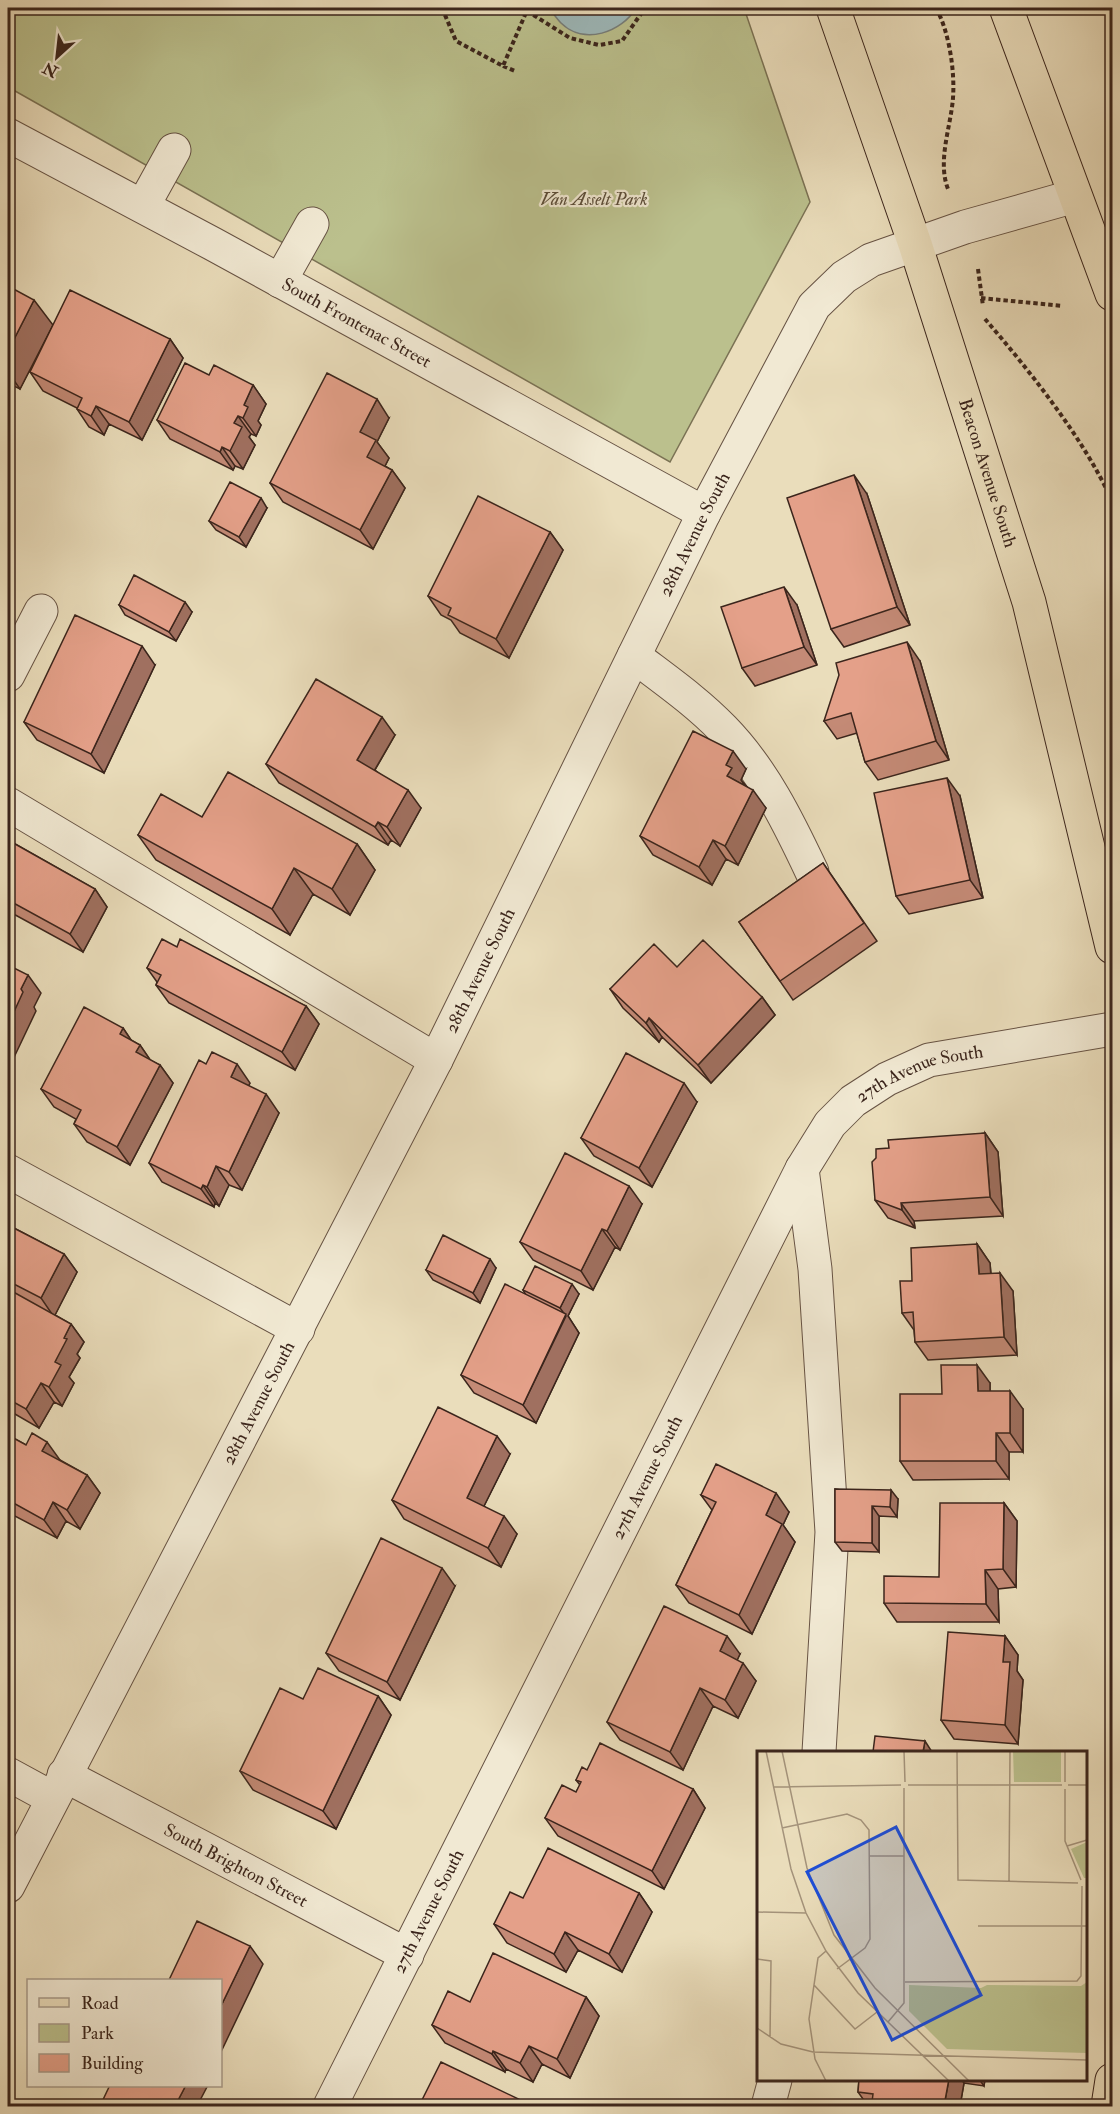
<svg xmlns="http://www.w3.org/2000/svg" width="1120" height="2114" font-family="'IM FELL Double Pica',serif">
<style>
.green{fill:#bbc08d;stroke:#7b7254;stroke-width:1.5}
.water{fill:#9db9bb;stroke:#767e7b;stroke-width:1.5}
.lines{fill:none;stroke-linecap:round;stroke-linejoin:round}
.minor-casing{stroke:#675344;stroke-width:35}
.major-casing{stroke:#3b251c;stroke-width:35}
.path{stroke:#3b251c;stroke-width:4;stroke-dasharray:4.5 3;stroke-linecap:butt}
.minor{stroke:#f1e9d3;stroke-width:33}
.major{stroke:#eaddbb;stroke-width:33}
.wall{fill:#c48a76;stroke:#3b251c;stroke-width:1.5}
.shaded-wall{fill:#a07060;stroke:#3b251c;stroke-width:1.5}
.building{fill:#e4a089;stroke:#3b251c;stroke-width:1.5}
.labels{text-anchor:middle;stroke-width:4.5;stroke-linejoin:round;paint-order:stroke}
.park-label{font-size:18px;font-style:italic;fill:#5b4c38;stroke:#f1e9d3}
.street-label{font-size:18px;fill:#3b251c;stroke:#f1e9d3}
.inset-road{fill:none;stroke:#a4937b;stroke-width:1.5}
.view{fill:#1d4ed8;fill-opacity:0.15;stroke:#1d4ed8;stroke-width:3}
.inset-edge{fill:none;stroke:#3b251c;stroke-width:3}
</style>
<rect width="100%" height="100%" fill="#eaddbb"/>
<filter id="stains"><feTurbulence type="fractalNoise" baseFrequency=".00333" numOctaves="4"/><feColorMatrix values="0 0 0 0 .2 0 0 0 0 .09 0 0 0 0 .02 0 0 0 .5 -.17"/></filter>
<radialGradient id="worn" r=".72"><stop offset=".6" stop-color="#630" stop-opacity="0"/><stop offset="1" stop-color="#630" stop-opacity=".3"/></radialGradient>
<!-- green -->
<path class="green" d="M8,8H744L810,202L670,462L8,87Z"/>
<!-- water -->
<path class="water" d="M549,8H636C622,32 584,46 561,23C557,19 553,13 549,8Z"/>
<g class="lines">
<!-- minor casing -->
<g class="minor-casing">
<g id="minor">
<path id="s1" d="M8,135L213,244L704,513"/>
<path d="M143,206L174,150"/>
<path d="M280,281L312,224"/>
<path d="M634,656C664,679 696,701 723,729C763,770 788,821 812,872"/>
<path d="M8,675L41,611"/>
<path d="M8,804L436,1060"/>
<path d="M802,1169L815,1269L832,1532L819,1752"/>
<path d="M8,1171L298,1329"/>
<path d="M8,1774L52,1798"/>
<path id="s2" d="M64,1775L407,1955"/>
<path id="s3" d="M8,1886L436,1060L704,513L814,306L844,277L871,260L965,227L1075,196"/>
<path id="s4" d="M330,2106L802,1169L830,1124L853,1101L887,1079L929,1060L1112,1029"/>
<path d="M768,2106L775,2080"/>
</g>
</g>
<!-- major casing -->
<g class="major-casing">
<g id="major">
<path id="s5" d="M833,8L915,244L1029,602L1112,947"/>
<path d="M1006,8L1112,294"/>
<path d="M1108,2106L1112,2080"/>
</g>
</g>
<!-- path -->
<path class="path" d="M442,8L456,41L503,66L528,8
M936,8C949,31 955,71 953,98C951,126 937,161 948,189
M527,11L570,38L599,45L622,41L645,8
M503,66L515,71
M978,269L983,306
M981,298L1063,306
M985,319C1029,370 1085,440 1112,501"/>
<!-- minor -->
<use href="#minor" class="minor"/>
<!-- major -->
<use href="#major" class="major"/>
</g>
<!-- wall -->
<path class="wall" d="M1108,8H1113V14Z
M8,286L52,325L170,339L183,358L142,440L109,424L104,435L89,427L77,409V408L43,391L30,372L49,332L20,389L8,383Z
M209,375L253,385L266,404L258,421L261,425L256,436L251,434L249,437L255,445L243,469L235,466L233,470L170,439L157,420Z
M389,418L377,442L389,458L385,466L392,470L405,488L373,549L283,502L270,483Z
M867,494L910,625L844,647L831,629Z
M267,508L246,547L216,530L209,521Z
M550,532L563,550L509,658L460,633L451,620L441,615L428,596Z
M119,605L192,612L176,641L125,615Z
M797,605L817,665L755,686L742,668Z
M920,661L949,760L878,780L865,762L857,733L837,739L824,721Z
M155,665L104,773L37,740L24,722Z
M395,735L375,770L421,808L400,846L391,840L388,845L279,783L266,764Z
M746,769L741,780L766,808L738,865L726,859L712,885L653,855L640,836Z
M960,796L983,898L909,914L896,896Z
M202,817L357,844L375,870L350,915L313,894L290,935L156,860L138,835Z
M8,840L95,889L107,907L83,952L8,911Z
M823,863L877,941L793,1000L739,922Z
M177,947L306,1006L319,1024L295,1070L169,1003L156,985L157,982L147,968Z
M677,967L762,997L775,1015L711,1083L662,1037L659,1042L623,1008L610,989Z
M123,1028L131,1040L140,1045L150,1060L160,1065L173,1083L130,1165L87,1142L74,1124L76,1119L54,1107L41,1089Z
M250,1083L248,1086L279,1113L242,1190L229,1185L219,1206L215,1203L214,1207L162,1182L149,1163Z
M697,1102L652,1187L594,1156L581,1138Z
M985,1133L998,1152L1003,1216L914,1221L915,1228L888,1218L875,1200L889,1148Z
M642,1204L620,1250L615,1247L593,1290L533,1260L520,1242Z
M8,1225L64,1254L77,1272L55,1315L71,1324L84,1342L77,1354L80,1358L69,1377L74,1383L62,1406L54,1402L39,1428L8,1410Z
M977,1244L990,1263L991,1273L1013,1291L1017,1355L928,1360L915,1342L914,1330L902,1313L912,1281Z
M496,1268L480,1303L433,1280L426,1270Z
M523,1290L579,1294L568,1316L579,1333L536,1423L474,1393L461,1375L526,1295Z
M990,1383V1391L1023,1409V1452H1009V1479L913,1480L900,1461L942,1394Z
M8,1435L26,1445L60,1460L87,1475L100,1493L80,1529L66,1521L57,1538L9,1513L8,1511Z
M510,1454L484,1506L517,1534L501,1567L404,1519L392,1500Z
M835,1489L898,1499L897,1517L879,1516V1552L842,1551L835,1542Z
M701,1495L789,1512L783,1525L795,1542L752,1634L689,1603L676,1585L712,1510Z
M1004,1503L1017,1521L1016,1587L998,1589L999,1622H897L884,1603L939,1577Z
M455,1586L400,1700L339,1671L326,1653Z
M1005,1636L1018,1655L1017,1671L1023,1680L1018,1744L954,1739L941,1720Z
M740,1654L737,1660L756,1681L738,1718L713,1706L683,1770L620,1740L607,1722Z
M378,1696L391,1715L336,1829L253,1790L240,1771L303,1699Z
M587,1770L693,1789L705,1808L664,1889L558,1836L545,1818L576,1792L580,1785L576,1780Z
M639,1893L652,1912L622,1972L578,1950L566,1972L507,1943L494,1924L523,1898Z
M586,1997L599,2016L570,2078L542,2064L533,2082L506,2069L505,2072L445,2043L432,2025L470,2002Z
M859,2079H985L984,2086L964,2083L960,2106H868L858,2092Z"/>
<!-- shaded-wall -->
<path class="shaded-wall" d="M8,247L10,251L8,257Z
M34,300L53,325L20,389L8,372V351Z
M170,339L183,358L142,440L129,422Z
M253,385L266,404L258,421L261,425L256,436L243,418L244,405Z
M377,399L389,418L377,442L389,458L380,476L367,457L360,432Z
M96,406L109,424L104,435L91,416Z
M238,416L251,434L249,437L255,445L243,469L230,451L234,423Z
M222,447L235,466L233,470L220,452Z
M392,470L405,488L373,549L360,530Z
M854,475L867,494L910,625L897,607Z
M261,498L267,508L246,547L239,537Z
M550,532L563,550L509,658L496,639Z
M784,587L797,605L817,665L804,647Z
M185,602L192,612L176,641L169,632Z
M907,642L920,661L949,760L936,741Z
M142,646L155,665L104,773L91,754Z
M382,717L395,735L370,778L357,760Z
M733,751L746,769L741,780L745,786L727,776L726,765Z
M947,778L960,796L983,898L970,880Z
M408,790L421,808L400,846L387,827Z
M753,790L766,808L738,865L725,846Z
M378,822L391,840L388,845L375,827Z
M713,840L726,859L712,885L699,867Z
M357,844L375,870L350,915L332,889Z
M294,868L313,894L290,935L272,909Z
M95,889L107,907L83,952L70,934Z
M28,975L41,993L34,1007L36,1011L8,1070V1025L21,989Z
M762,997L775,1015L711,1083L698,1065Z
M306,1006L319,1024L295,1070L282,1052Z
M649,1018L662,1037L659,1042L646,1023Z
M123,1028L135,1046L120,1034Z
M140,1045L153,1064L136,1052Z
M237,1064L250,1083L243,1096L231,1077Z
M160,1065L173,1083L130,1165L117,1147Z
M684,1083L697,1102L652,1187L639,1168Z
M266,1094L279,1113L242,1190L229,1172Z
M985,1133L998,1152L1003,1216L990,1197Z
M216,1166L229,1185L219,1206L207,1187Z
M203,1185L215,1203L214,1207L201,1189Z
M629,1186L642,1204L620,1250L607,1231Z
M901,1203L914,1221L915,1228L902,1210Z
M602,1229L615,1247L593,1290L581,1271Z
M977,1244L990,1263L992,1293L979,1274Z
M64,1254L77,1272L54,1317L41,1298Z
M490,1259L496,1268L480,1303L473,1293Z
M1000,1273L1013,1291L1017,1355L1004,1337Z
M572,1284L579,1294L568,1316L579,1333L536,1423L523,1405L566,1316L560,1308Z
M71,1324L84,1342L77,1354L80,1358L69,1377L74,1383L62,1406L49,1387L55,1362L64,1338Z
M977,1365L990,1383V1409L978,1391Z
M41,1383L54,1402L39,1428L26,1409Z
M1010,1391L1023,1409V1452L1010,1433Z
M996,1433L1009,1452V1479L996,1461Z
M497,1436L510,1454L479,1516L467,1498Z
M47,1442L60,1460L55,1470L42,1451Z
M87,1475L100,1493L80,1529L67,1510Z
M891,1490L898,1499L897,1517L890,1507Z
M776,1493L789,1512L783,1525L795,1542L752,1634L739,1615L766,1515Z
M53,1502L66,1521L57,1538L44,1520Z
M1004,1503L1017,1521L1016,1587L1003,1569Z
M872,1506L879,1516V1552L872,1543Z
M504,1516L517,1534L501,1567L488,1548Z
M442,1568L455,1586L400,1700L387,1682Z
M8,1570L12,1576L8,1584Z
M985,1570L998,1589L999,1622L986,1604Z
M727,1636L740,1654L733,1669L720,1651Z
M1005,1636L1018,1655L1017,1671L1023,1680L1018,1744L1005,1725L1003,1662Z
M743,1663L756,1681L738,1718L725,1700Z
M700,1688L713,1706L683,1770L670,1752Z
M378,1696L391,1715L336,1829L323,1811Z
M925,1741L932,1752H923Z
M693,1789L705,1808L664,1889L652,1871Z
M639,1893L652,1912L622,1972L609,1954Z
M565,1932L578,1950L566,1972L554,1954Z
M250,1946L263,1964L220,2054V2008Z
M586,1997L599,2016L570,2078L557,2059Z
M529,2046L542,2064L533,2082L520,2063Z
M493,2051L506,2069L505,2072L492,2054Z
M949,2079H961L964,2083L960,2106H944Z
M979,2079H985L984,2086Z
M186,2085H208L197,2106H175Z"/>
<!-- building -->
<path class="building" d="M8,286L34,300L8,351Z
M70,290L170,339L129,422L96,406L91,416L77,409L82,398L30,372Z
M185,363L209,375L214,365L253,385L244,405L248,407L243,418L238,416L234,423L242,427L230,451L222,447L220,452L157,420Z
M327,373L377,399L360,432L376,440L367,457L392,470L360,530L270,483Z
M854,475L897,607L831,629L787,498Z
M230,482L261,498L239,537L209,521Z
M478,496L550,532L496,639L448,615L451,608L428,596Z
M134,575L185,602L169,632L119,605Z
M784,587L804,647L742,668L721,607Z
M75,615L142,646L91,754L24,722Z
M907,642L936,741L865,762L851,713L824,721L839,675L836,663Z
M316,679L382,717L357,760L408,790L387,827L378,822L375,827L266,764Z
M693,731L733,751L726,765L732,768L727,776L753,790L725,846L713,840L699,867L640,836Z
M228,772L357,844L332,889L294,868L272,909L138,835L161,794L202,817Z
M947,778L970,880L896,896L874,793Z
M8,840L95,889L70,934L8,900Z
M823,863L864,923L780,981L739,922Z
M162,939L177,947L180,939L306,1006L282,1052L156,985L161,975L147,968Z
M703,940L762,997L698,1065L649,1018L646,1023L610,989L654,944L677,967Z
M8,965L28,975L21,989L23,992L8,1025Z
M84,1007L123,1028L120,1034L140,1045L136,1052L160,1065L117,1147L74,1124L81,1110L41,1089Z
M212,1052L237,1064L231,1077L266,1094L229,1172L216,1166L207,1187L203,1185L201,1189L149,1163L199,1060L206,1064Z
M626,1053L684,1083L639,1168L581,1138Z
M985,1133L990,1197L901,1203L902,1210L875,1200L872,1162L876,1158V1149L889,1148L888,1140Z
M565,1153L629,1186L607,1231L602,1229L581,1271L520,1242Z
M8,1225L64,1254L41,1298L8,1281Z
M443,1235L490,1259L473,1293L426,1270Z
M977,1244L979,1274L1000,1273L1004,1337L915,1342L913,1312L902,1313L900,1281H912L911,1248Z
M535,1266L572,1284L560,1308L523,1290Z
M505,1284L566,1314L523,1405L461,1375Z
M8,1289L71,1324L64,1338L67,1339L55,1362L61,1365L49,1387L41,1383L26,1409L8,1399Z
M941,1365H977L978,1391H1010V1433H996V1461H900V1394H942Z
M438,1407L497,1436L467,1498L504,1516L488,1548L392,1500Z
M32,1433L47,1442L42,1451L87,1475L67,1510L53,1502L44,1520L8,1500V1435L26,1445Z
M716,1464L776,1493L766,1515L782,1524L739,1615L676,1585L716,1502L701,1495Z
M835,1489L891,1490L890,1507L872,1506V1543L835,1542Z
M940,1503H1004L1003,1569L985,1570L986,1604L884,1603V1576L939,1577Z
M381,1538L442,1568L387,1682L326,1653Z
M664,1606L727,1636L720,1651L743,1663L725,1700L700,1688L670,1752L607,1722Z
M948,1632L1005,1636L1003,1662H1010L1005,1725L941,1720Z
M318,1668L378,1696L323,1811L240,1771L280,1688L303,1699Z
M875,1736L925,1741L923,1752H873Z
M600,1743L693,1789L652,1871L545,1818L562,1785L576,1792L581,1782L576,1780L582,1767L587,1770Z
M548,1848L639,1893L609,1954L565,1932L554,1954L494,1924L510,1892L523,1898Z
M197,1921L250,1946L220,2008V1980H169Z
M493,1953L586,1997L557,2059L529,2046L520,2063L493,2051L492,2054L432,2025L448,1991L470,2002Z
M441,2062L533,2106H419Z
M859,2079H949L944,2106H898L872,2102L873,2094L858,2092Z
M110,2085H186L175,2106H100Z
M396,2103L404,2106H394Z"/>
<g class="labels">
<!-- park labels -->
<g class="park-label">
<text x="594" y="205">Van Asselt Park</text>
</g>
<!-- street labels -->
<g class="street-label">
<text dy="6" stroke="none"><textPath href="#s1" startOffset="396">South Frontenac Street</textPath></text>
<text dy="6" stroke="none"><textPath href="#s5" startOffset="490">Beacon Avenue South</textPath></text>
<text dy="6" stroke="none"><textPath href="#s3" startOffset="1516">28th Avenue South</textPath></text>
<text dy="6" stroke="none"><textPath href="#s3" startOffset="1030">28th Avenue South</textPath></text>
<text dy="6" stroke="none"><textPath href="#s4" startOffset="1208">27th Avenue South</textPath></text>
<text dy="6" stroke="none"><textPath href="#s3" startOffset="544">28th Avenue South</textPath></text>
<text dy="6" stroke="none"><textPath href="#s4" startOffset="704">27th Avenue South</textPath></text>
<text dy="6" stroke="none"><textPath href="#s2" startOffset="194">South Brighton Street</textPath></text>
<text dy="6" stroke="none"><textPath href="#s4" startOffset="218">27th Avenue South</textPath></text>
</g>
</g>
<!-- overview -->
<g transform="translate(757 1751)">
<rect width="330" height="330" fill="#eaddbb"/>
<path d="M256,0H304V31H257ZM330,91V127H327L314,98ZM330,231V302L190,298L152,260V234L224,237L230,234L324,235Z" fill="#bbc08d"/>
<path class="inset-road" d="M9,0L34,118L49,162L69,200L101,242L192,330M25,0L50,117L77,184L118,237L212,330M147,0L148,31M200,0L201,129L321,132M308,0V31M151,34H305M311,34H330M17,36L144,34M308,38V90L324,129M25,77L90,63L104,69L112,79L113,188L108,197L80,218M310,95L330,89M113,105H147M252,131L253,0M0,161L49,162M221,175H330M69,200L61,207L52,268L58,308L69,330M0,208L14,210L13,287M148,231L320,230L324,225L325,135M57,234L98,278L120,261M131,271L147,252V37M0,277L24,293L56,301L330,309"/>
<path class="view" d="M139,76L224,244L135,289L50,121Z"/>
<rect width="330" height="330" class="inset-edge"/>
</g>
<!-- margin -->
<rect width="1120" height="2114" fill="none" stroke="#eaddbb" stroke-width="30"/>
<rect x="9" y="9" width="1102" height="2096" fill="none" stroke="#3b251c" stroke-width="3"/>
<rect x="15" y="15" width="1090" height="2084" fill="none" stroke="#3b251c" stroke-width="1.5"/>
<!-- legend -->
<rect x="27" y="1979" width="195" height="108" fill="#f1e9d3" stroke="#a89b8a" stroke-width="1.5"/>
<rect x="39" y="1998" width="30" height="9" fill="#eaddbb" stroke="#a89b8a" stroke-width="1.5"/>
<text x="81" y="2009" font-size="18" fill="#3b251c">Road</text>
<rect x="39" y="2024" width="30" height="18" fill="#bbc08d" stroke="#a89b8a" stroke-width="1.5"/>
<text x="81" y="2039" font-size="18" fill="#3b251c">Park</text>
<rect x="39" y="2054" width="30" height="18" fill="#e4a089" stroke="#a89b8a" stroke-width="1.5"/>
<text x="81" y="2069" font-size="18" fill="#3b251c">Building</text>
<!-- north arrow -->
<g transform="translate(57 57) rotate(207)" stroke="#f1e9d3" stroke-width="4.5" paint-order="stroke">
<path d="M0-4.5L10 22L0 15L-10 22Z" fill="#3b251c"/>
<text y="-9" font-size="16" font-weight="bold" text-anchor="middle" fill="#3b251c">N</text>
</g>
<rect width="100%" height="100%" filter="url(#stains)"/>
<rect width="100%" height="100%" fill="url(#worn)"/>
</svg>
